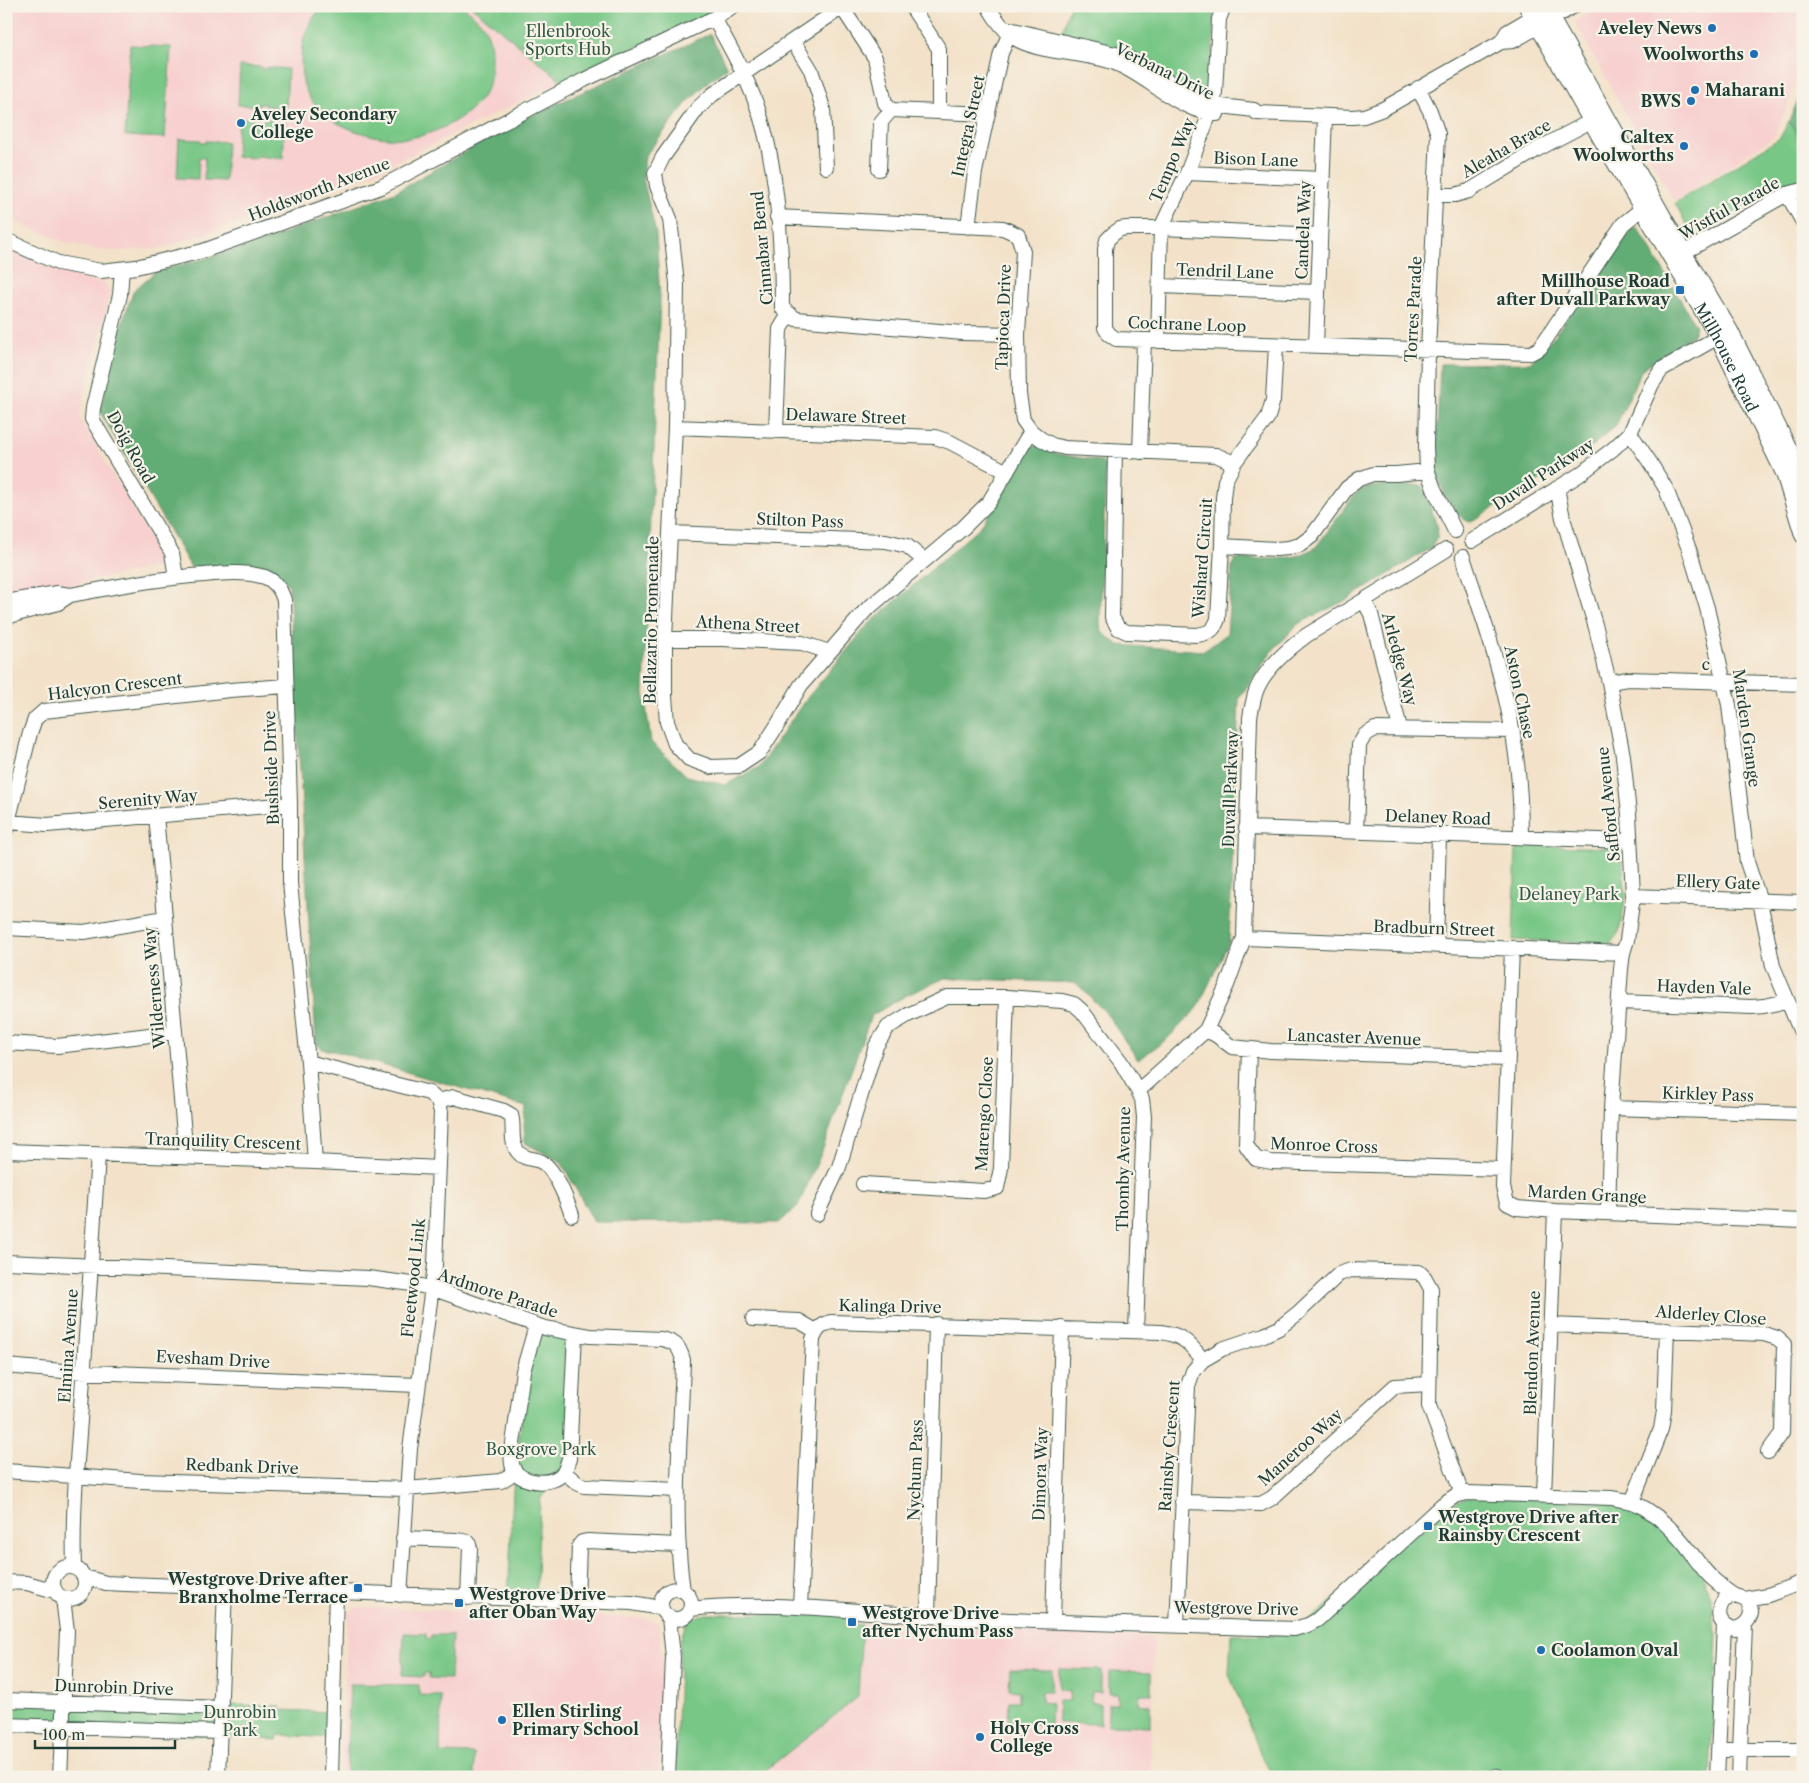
<svg xmlns="http://www.w3.org/2000/svg" width="1809" height="1783" font-family="'Libre Caslon Text',serif">
<style>
.built{fill:#f7d0cf}
.green{fill:#79c787;stroke:#4c825e}
.forest{fill:#62ac74;stroke:#407454}
.lines{fill:none;stroke-linecap:round;stroke-linejoin:round}
.minor-casing{stroke:#3f564a;stroke-width:16}
.major-casing{stroke:#3f564a;stroke-width:18}
.minor{stroke:#fff;stroke-width:14}
.major{stroke:#fff;stroke-width:16}
.poi-dot{fill:#1f6fb2;stroke:#f7f3e8;stroke-width:2}
.labels{text-anchor:middle;stroke-width:4.5;stroke-linejoin:round;paint-order:stroke}
.poi-label{font-size:16px;font-weight:bold;fill:#1f3d34;stroke:#f7f3e8;text-anchor:start}
.park-label{font-size:16px;fill:#315945;stroke:#f7f3e8}
.street-label{font-size:16px;fill:#1f3d34;stroke:#f7f3e8}
</style>
<rect width="100%" height="100%" fill="#f7f3e8"/>
<filter id="ink" filterUnits="userSpaceOnUse"><feTurbulence type="fractalNoise" baseFrequency=".02" numOctaves="2"/><feDisplacementMap in="SourceGraphic" scale="10" xChannelSelector="R" yChannelSelector="G"/><feConvolveMatrix kernelMatrix="1 2 1 2 8 2 1 2 1" color-interpolation-filters="sRGB"/></filter>
<filter id="wash" filterUnits="userSpaceOnUse"><feTurbulence type="fractalNoise" baseFrequency=".0096" numOctaves="4" result="noise"/><feDisplacementMap in="SourceGraphic" scale="20" xChannelSelector="R" yChannelSelector="G"/><feGaussianBlur stdDeviation="1.12" result="paint"/><feColorMatrix in="noise" values="0 0 0 0 0 0 0 0 0 0 0 0 0 0 0 0 0 1.4 0 .05"/><feComposite in="paint" operator="in"/></filter>
<g filter="url(#wash)">
<rect width="100%" height="100%" fill="#f3e2c9"/>
<!-- built -->
<path class="built" d="M6,6H471L562,81L375,172L247,220L158,249L112,251L92,249L68,243L6,218Z
M1598,6H1803V67L1774,137L1674,201L1575,22Z
M6,249L89,281L103,282L108,288L110,293L79,417L161,557V563L158,567L6,597Z
M358,1607L650,1619L656,1622L659,1626L662,1664L658,1777H341L348,1614Z
M862,1625L1154,1637L1150,1777H757L858,1697Z"/>
<!-- green -->
<path class="green" d="M323,6H463C487,25 492,34 491,64C491,72 491,79 488,86C477,114 436,135 408,138C369,142 307,121 302,76C299,49 303,27 323,6Z
M471,6H727L562,81Z
M1070,6H1214L1212,69L1207,87L1201,93L1061,35Z
M130,45L171,47L165,138L125,136Z
M240,66L261,67L262,69H266L267,67L288,69L286,108L265,106L264,104H260L259,106L238,105Z
M238,118L259,119V121H264V119L285,120L283,159L258,156L257,158L236,157Z
M1789,121L1803,144V179L1778,187L1705,230L1687,226L1675,203L1780,138Z
M179,139L200,140L201,143H206V141L227,142L225,181L204,180L205,158H199L198,179L177,178Z
M1516,845L1616,848L1621,853L1626,896L1619,932L1611,943L1513,940Z
M536,1326L568,1333L569,1459L540,1500L536,1601L508,1599L514,1470Z
M1468,1496L1607,1502L1631,1507L1662,1528L1703,1576L1710,1597L1717,1632L1710,1777H1273L1261,1755L1229,1674L1231,1635L1293,1634L1442,1509Z
M707,1614H852L851,1624L862,1625L858,1697L757,1777H675L680,1642C685,1623 687,1618 707,1614Z
M404,1633L426,1634V1638L430,1639L431,1635H452L450,1679L429,1678V1673H424V1677L402,1676Z
M1010,1669L1052,1670L1051,1692H1041V1702L1051,1703L1050,1724L1008,1723L1009,1701H1019V1691L1009,1690Z
M1059,1669L1101,1670V1692H1091V1702L1100,1703V1724L1058,1723V1701H1069L1070,1691L1059,1690Z
M1109,1671L1151,1672V1694H1140L1139,1704L1150,1705V1726L1108,1725V1704H1118V1693H1109Z
M350,1684L419,1685V1695L441,1696L440,1753L474,1754V1777H346Z
M6,1700L280,1706V1710L333,1712L334,1738L278,1735L277,1740L6,1725Z"/>
<!-- forest -->
<path class="forest" d="M710,34L727,68L710,80L685,105L645,156L643,178L656,234L660,299L644,692L651,742L687,776L725,785L759,767L803,703L867,626L981,526L1026,448L1036,445L1057,454L1100,461L1106,466L1100,624L1103,633L1119,645L1204,651L1227,634L1232,566L1235,559H1276L1297,556L1315,548L1357,492C1373,483 1405,484 1423,486L1438,528L1437,538L1431,548L1350,598L1298,624L1273,650L1239,698L1229,942L1197,1009L1167,1039L1138,1060L1106,1013L1076,983L945,978L905,996L871,1016L821,1154L798,1206L779,1223L594,1222L561,1162L525,1143L524,1124L526,1107L338,1052L322,1049L316,1042L289,585L267,569H192L100,412L117,336L134,290L155,272L247,247L395,192L523,119Z
M1803,89V144L1789,121Z
M1632,228H1638L1696,326L1693,335L1642,369L1616,426L1584,453L1470,522C1454,518 1437,481 1435,465C1434,455 1436,444 1437,434C1438,411 1439,387 1440,364L1530,363L1554,336Z"/>
</g>
<g filter="url(#ink)">
<g class="lines">
<!-- minor casing -->
<g class="minor-casing">
<path id="minor" d="M841,6L875,58L885,103L891,110L988,114
M844,6L712,95L698,108L663,157L655,173L657,186L670,219L677,284L675,427L665,639V696L667,722L675,744L689,759L711,767L739,766L760,752L778,724L801,685L865,611L963,528L989,502L1031,431
M911,6L939,49V112
M988,6C994,17 1007,35 1018,40C1048,55 1084,51 1115,63C1149,76 1178,112 1217,114
M714,18C731,49 749,80 760,115C778,172 782,248 782,308L796,319L963,333L1018,334
M1005,28L1124,56L1195,97L1213,105L1254,110L1257,113L1353,117L1364,116L1383,109L1501,42L1513,41L1574,6
M793,41L811,70L823,108L826,167
M1501,42L1507,32L1541,12
M1418,88L1430,111L1438,134L1428,351L1426,446L1427,469L1434,489L1455,531
M879,169L881,122L891,110
M1187,173L1323,179
M1787,194L1803,222
M1436,195H1455L1469,191L1538,149L1591,121
M777,217L1003,228L1018,235L1023,251L1018,334L1019,394L1023,420L1031,431L1041,439L1052,445L1065,448L1216,455L1234,463
M968,227L975,172L1001,53L1009,35
M1320,235L1161,228H1127L1120,229L1113,234L1107,240L1105,249V328L1109,334L1116,339L1531,353L1540,348L1623,224L1643,208
M6,240L58,263L101,271L136,267L203,251L381,187L584,80L714,18L733,6
M1676,257L1787,194L1803,190
M122,269L120,295L93,408L92,419L172,553L176,577
M1160,286L1318,292
M1158,341L1161,228L1187,173L1213,105L1215,92L1219,19L1224,6
M1316,345L1325,116
M675,427L935,437L950,442L1007,472
M776,431L780,329L789,314
M1630,433L1651,464L1666,489L1689,549L1707,608L1729,705L1747,862L1760,901L1773,966L1803,1037
M1115,451L1112,617L1118,628L1127,632L1197,635C1210,633 1214,630 1218,619L1222,546L1223,498L1225,481L1234,463L1268,417L1273,400L1276,345
M1140,452L1144,340
M1557,488L1563,518L1596,628L1609,682L1623,756L1629,814L1633,896L1627,940L1623,953L1621,969L1611,1108L1608,1213
M670,533L886,541L907,546L924,560
M1472,541L1579,475L1613,449L1630,433L1652,384L1662,369L1727,332
M1222,546L1276,549L1288,548L1300,545L1312,536L1347,488L1359,479L1373,474H1396L1428,471
M1463,557C1479,606 1496,654 1507,704C1517,747 1521,794 1521,837
M1364,601L1371,614L1400,728
M6,602L57,593L70,595C115,587 159,578 204,575C224,573 245,571 265,577C275,581 281,590 284,600L290,804V883L308,1062L315,1162
M6,617L58,603L70,595
M665,639H723L802,643L829,652
M1609,682L1628,679L1803,684
M156,815L186,1157
M8,822L47,825L290,804
M1246,828L1629,841
M6,830L30,733L35,719L44,711L230,690L286,686
M1356,832L1359,745L1365,735L1375,729L1513,731
M1633,896L1803,902
M6,928L84,932L165,918
M1244,938L1623,953
M1436,945L1439,835
M1512,948L1503,1187L1507,1203L1517,1208L1555,1211L1803,1221
M1619,1002L1752,1007L1764,1006L1788,1001
M1206,1030L1216,1035L1232,1047L1271,1051L1506,1059
M6,1043L57,1046L175,1032
M1249,1049L1246,1145L1256,1159L1272,1162L1503,1169
M308,1062L429,1093L438,1101L441,1112L435,1265L410,1449L400,1595
M1138,1091L1206,1030L1227,985L1244,938L1250,718C1251,710 1253,702 1255,694C1262,671 1288,649 1307,635L1446,550
M438,1101L454,1097L504,1111L511,1115C515,1127 509,1140 518,1152C524,1160 534,1158 542,1162C556,1170 567,1201 572,1215
M1611,1108L1803,1114
M6,1151L315,1162L439,1168
M863,1184L984,1191L997,1188L1001,1168L1007,997
M817,1214L839,1167L876,1046L888,1027L908,1015L947,997H1007L1062,1001L1074,1004L1082,1011L1121,1062L1138,1091L1142,1099L1144,1117L1136,1331
M6,1262L368,1278L412,1284L431,1288L545,1328L590,1336L661,1339C675,1342 679,1345 683,1360C681,1436 672,1515 683,1591
M753,1319L799,1321L816,1331
M1551,1325L1764,1334L1777,1338L1784,1344L1782,1433L1768,1452
M536,1326L523,1371L512,1451C511,1458 511,1464 514,1470C522,1484 553,1486 563,1473C566,1470 567,1464 569,1459L575,1334
M6,1366L63,1371L418,1385
M6,1471L140,1481L406,1489L501,1481L509,1476L514,1470
M564,1472L577,1483L584,1486L678,1490
M1544,1496L1555,1211
M1182,1502L1261,1504L1272,1498L1395,1386L1429,1384
M1632,1502L1661,1429L1664,1411L1667,1329
M403,1538L457,1540L468,1542L470,1548L468,1598
M53 1583a16 16 0 1 1 32 0a16 16 0 1 1-32 0Z
M74,1568C72,1509 78,1451 82,1393C88,1314 93,1234 98,1155
M84,1577L106,1583L126,1584L632,1603L661,1608
M6,1582L27,1583L55,1591
M661 1604a15 15 0 1 1 30 0a15 15 0 1 1-30 0Z
M1744,1599L1768,1595L1803,1582
M577,1601L579,1546L582,1542L587,1541L678,1545
M800,1607L813,1339C817,1329 821,1325 831,1322L1161,1332C1183,1335 1190,1344 1203,1360
M690,1609C769,1600 849,1612 928,1616C1050,1623 1172,1625 1294,1629L1308,1625L1317,1620L1443,1504L1455,1496L1467,1493L1612,1498C1620,1500 1628,1500 1635,1503C1652,1511 1668,1525 1680,1539C1692,1552 1700,1568 1714,1580C1720,1585 1728,1593 1735,1596C1740,1598 1745,1598 1748,1603C1756,1615 1746,1626 1735,1629C1719,1626 1715,1613 1724,1600L1735,1596
M928,1616L936,1324
M1053,1621L1062,1328
M1177,1625L1188,1386L1193,1371L1203,1360L1222,1349L1264,1335L1279,1328L1298,1313L1339,1274L1351,1270L1419,1272L1425,1278L1431,1289L1429,1406L1462,1494
M6,1700L220,1708
M6,1725L219,1732
M1718,1750H1803
M60,1777L67,1631L63,1598
M218,1777L225,1588
M331,1777L336,1592
M668,1777L673,1657L669,1617
M1493,1777L1496,1776
M1717,1777L1724,1625
M1739,1777L1745,1625"/>
</g>
<!-- major casing -->
<g class="major-casing">
<g id="major">
<path id="s1" d="M1527,6L1602,140L1718,337L1784,473L1803,535"/>
<path d="M1544,6L1683,252L1730,331L1799,469L1803,483"/>
</g>
</g>
<!-- minor -->
<use href="#minor" class="minor"/>
<!-- major -->
<use href="#major" class="major"/>
</g>
</g>
<!-- markers -->
<g class="poi-dot">
<circle cx="1712" cy="28" r="5"/>
<circle cx="1754" cy="54" r="5"/>
<circle cx="1695" cy="90" r="5"/>
<circle cx="1691" cy="101" r="5"/>
<circle cx="241" cy="123" r="5"/>
<circle cx="1684" cy="146" r="5"/>
<rect x="1675" y="285" width="10" height="10" rx="2.5"/>
<rect x="1423" y="1521" width="10" height="10" rx="2.5"/>
<rect x="353" y="1583" width="10" height="10" rx="2.5"/>
<rect x="454" y="1598" width="10" height="10" rx="2.5"/>
<rect x="847" y="1617" width="10" height="10" rx="2.5"/>
<circle cx="1541" cy="1650" r="5"/>
<circle cx="502" cy="1720" r="5"/>
<circle cx="980" cy="1737" r="5"/>
</g>
<g class="labels">
<!-- poi labels -->
<g class="poi-label">
<text x="1702" y="34" text-anchor="end">Aveley News</text>
<text x="1744" y="60" text-anchor="end">Woolworths</text>
<text x="1705" y="96">Maharani</text>
<text x="1681" y="107" text-anchor="end">BWS</text>
<text x="251" y="120">Aveley Secondary<tspan x="251" dy="18">College</tspan></text>
<text x="1674" y="143" text-anchor="end">Caltex<tspan x="1674" dy="18">Woolworths</tspan></text>
<text x="1670" y="287" text-anchor="end">Millhouse Road<tspan x="1670" dy="18">after Duvall Parkway</tspan></text>
<text x="1438" y="1523">Westgrove Drive after<tspan x="1438" dy="18">Rainsby Crescent</tspan></text>
<text x="348" y="1585" text-anchor="end">Westgrove Drive after<tspan x="348" dy="18">Branxholme Terrace</tspan></text>
<text x="469" y="1600">Westgrove Drive<tspan x="469" dy="18">after Oban Way</tspan></text>
<text x="862" y="1619">Westgrove Drive<tspan x="862" dy="18">after Nychum Pass</tspan></text>
<text x="1551" y="1656">Coolamon Oval</text>
<text x="512" y="1717">Ellen Stirling<tspan x="512" dy="18">Primary School</tspan></text>
<text x="990" y="1734">Holy Cross<tspan x="990" dy="18">College</tspan></text>
</g>
<!-- park labels -->
<g class="park-label">
<text x="568" y="37">Ellenbrook<tspan x="568" dy="18">Sports Hub</tspan></text>
<text x="1569" y="900">Delaney Park</text>
<text x="541" y="1455">Boxgrove Park</text>
<text x="240" y="1718">Dunrobin<tspan x="240" dy="18">Park</tspan></text>
</g>
<!-- street labels -->
<g class="street-label">
<text transform="translate(1165 71) rotate(26)" y="6">Verbana Drive</text>
<text transform="translate(968 126) rotate(-78)" y="6">Integra Street</text>
<text transform="translate(1506 148) rotate(-30)" y="6">Aleaha Brace</text>
<text transform="translate(1256 159) rotate(2)" y="6">Bison Lane</text>
<text transform="translate(1172 160) rotate(-67)" y="6">Tempo Way</text>
<text transform="translate(319 189) rotate(-21)" y="6">Holdsworth Avenue</text>
<text transform="translate(1729 208) rotate(-29)" y="6">Wistful Parade</text>
<text transform="translate(1303 230) rotate(-88)" y="6">Candela Way</text>
<text transform="translate(762 248) rotate(-95)" y="6">Cinnabar Bend</text>
<text transform="translate(1225 271) rotate(2)" y="6">Tendril Lane</text>
<text transform="translate(1413 309) rotate(-87)" y="6">Torres Parade</text>
<text transform="translate(1003 317) rotate(-88)" y="6">Tapioca Drive</text>
<text transform="translate(1187 324) rotate(2)" y="6">Cochrane Loop</text>
<text dy="6" stroke="none"><textPath href="#s1" startOffset="404">Millhouse Road</textPath></text>
<text transform="translate(846 416) rotate(2)" y="6">Delaware Street</text>
<text transform="translate(131 447) rotate(61)" y="6">Doig Road</text>
<text transform="translate(1543 474) rotate(-33)" y="6">Duvall Parkway</text>
<text transform="translate(800 520) rotate(2)" y="6">Stilton Pass</text>
<text transform="translate(1202 558) rotate(-86)" y="6">Wishard Circuit</text>
<text transform="translate(651 620) rotate(-89)" y="6">Bellazario Promenade</text>
<text transform="translate(748 624) rotate(3)" y="6">Athena Street</text>
<text transform="translate(1400 659) rotate(75)" y="6">Arledge Way</text>
<text transform="translate(1706 664) rotate(2)" y="6">c</text>
<text transform="translate(115 686) rotate(-7)" y="6">Halcyon Crescent</text>
<text transform="translate(1520 692) rotate(78)" y="6">Aston Chase</text>
<text transform="translate(1747 728) rotate(82)" y="6">Marden Grange</text>
<text transform="translate(271 768) rotate(-92)" y="6">Bushside Drive</text>
<text transform="translate(1230 789) rotate(-88)" y="6">Duvall Parkway</text>
<text transform="translate(148 799) rotate(-5)" y="6">Serenity Way</text>
<text transform="translate(1608 804) rotate(-96)" y="6">Safford Avenue</text>
<text transform="translate(1438 817) rotate(2)" y="6">Delaney Road</text>
<text transform="translate(1718 882) rotate(2)" y="6">Ellery Gate</text>
<text transform="translate(1434 928) rotate(2)" y="6">Bradburn Street</text>
<text transform="translate(1704 987) rotate(2)" y="6">Hayden Vale</text>
<text transform="translate(154 988) rotate(-95)" y="6">Wilderness Way</text>
<text transform="translate(1354 1037) rotate(2)" y="6">Lancaster Avenue</text>
<text transform="translate(1708 1094) rotate(2)" y="6">Kirkley Pass</text>
<text transform="translate(984 1114) rotate(-87)" y="6">Marengo Close</text>
<text transform="translate(223 1141) rotate(2)" y="6">Tranquility Crescent</text>
<text transform="translate(1324 1145) rotate(2)" y="6">Monroe Cross</text>
<text transform="translate(1123 1169) rotate(-89)" y="6">Thomby Avenue</text>
<text transform="translate(1587 1194) rotate(3)" y="6">Marden Grange</text>
<text transform="translate(413 1278) rotate(-84)" y="6">Fleetwood Link</text>
<text transform="translate(498 1293) rotate(18)" y="6">Ardmore Parade</text>
<text transform="translate(890 1306) rotate(1)" y="6">Kalinga Drive</text>
<text transform="translate(1711 1315) rotate(4)" y="6">Alderley Close</text>
<text transform="translate(68 1346) rotate(-86)" y="6">Elmina Avenue</text>
<text transform="translate(1532 1353) rotate(-88)" y="6">Blendon Avenue</text>
<text transform="translate(213 1359) rotate(3)" y="6">Evesham Drive</text>
<text transform="translate(1169 1446) rotate(-86)" y="6">Rainsby Crescent</text>
<text transform="translate(1300 1447) rotate(-42)" y="6">Maneroo Way</text>
<text transform="translate(242 1466) rotate(2)" y="6">Redbank Drive</text>
<text transform="translate(915 1470) rotate(-88)" y="6">Nychum Pass</text>
<text transform="translate(1040 1474) rotate(-88)" y="6">Dimora Way</text>
<text transform="translate(1236 1608) rotate(1)" y="6">Westgrove Drive</text>
<text transform="translate(114 1687) rotate(2)" y="6">Dunrobin Drive</text>
</g>
</g>
<!-- margin -->
<rect width="1809" height="1783" fill="none" stroke="#f7f3e8" stroke-width="25"/>
<!-- scale -->
<path d="M35 1740v8h140v-8" fill="none" stroke="#1f3d34" stroke-width="2.5"/>
<text x="42" y="1740" font-size="15" fill="#1f3d34" stroke="#f7f3e8" stroke-width="4" paint-order="stroke">100 m</text>
</svg>
